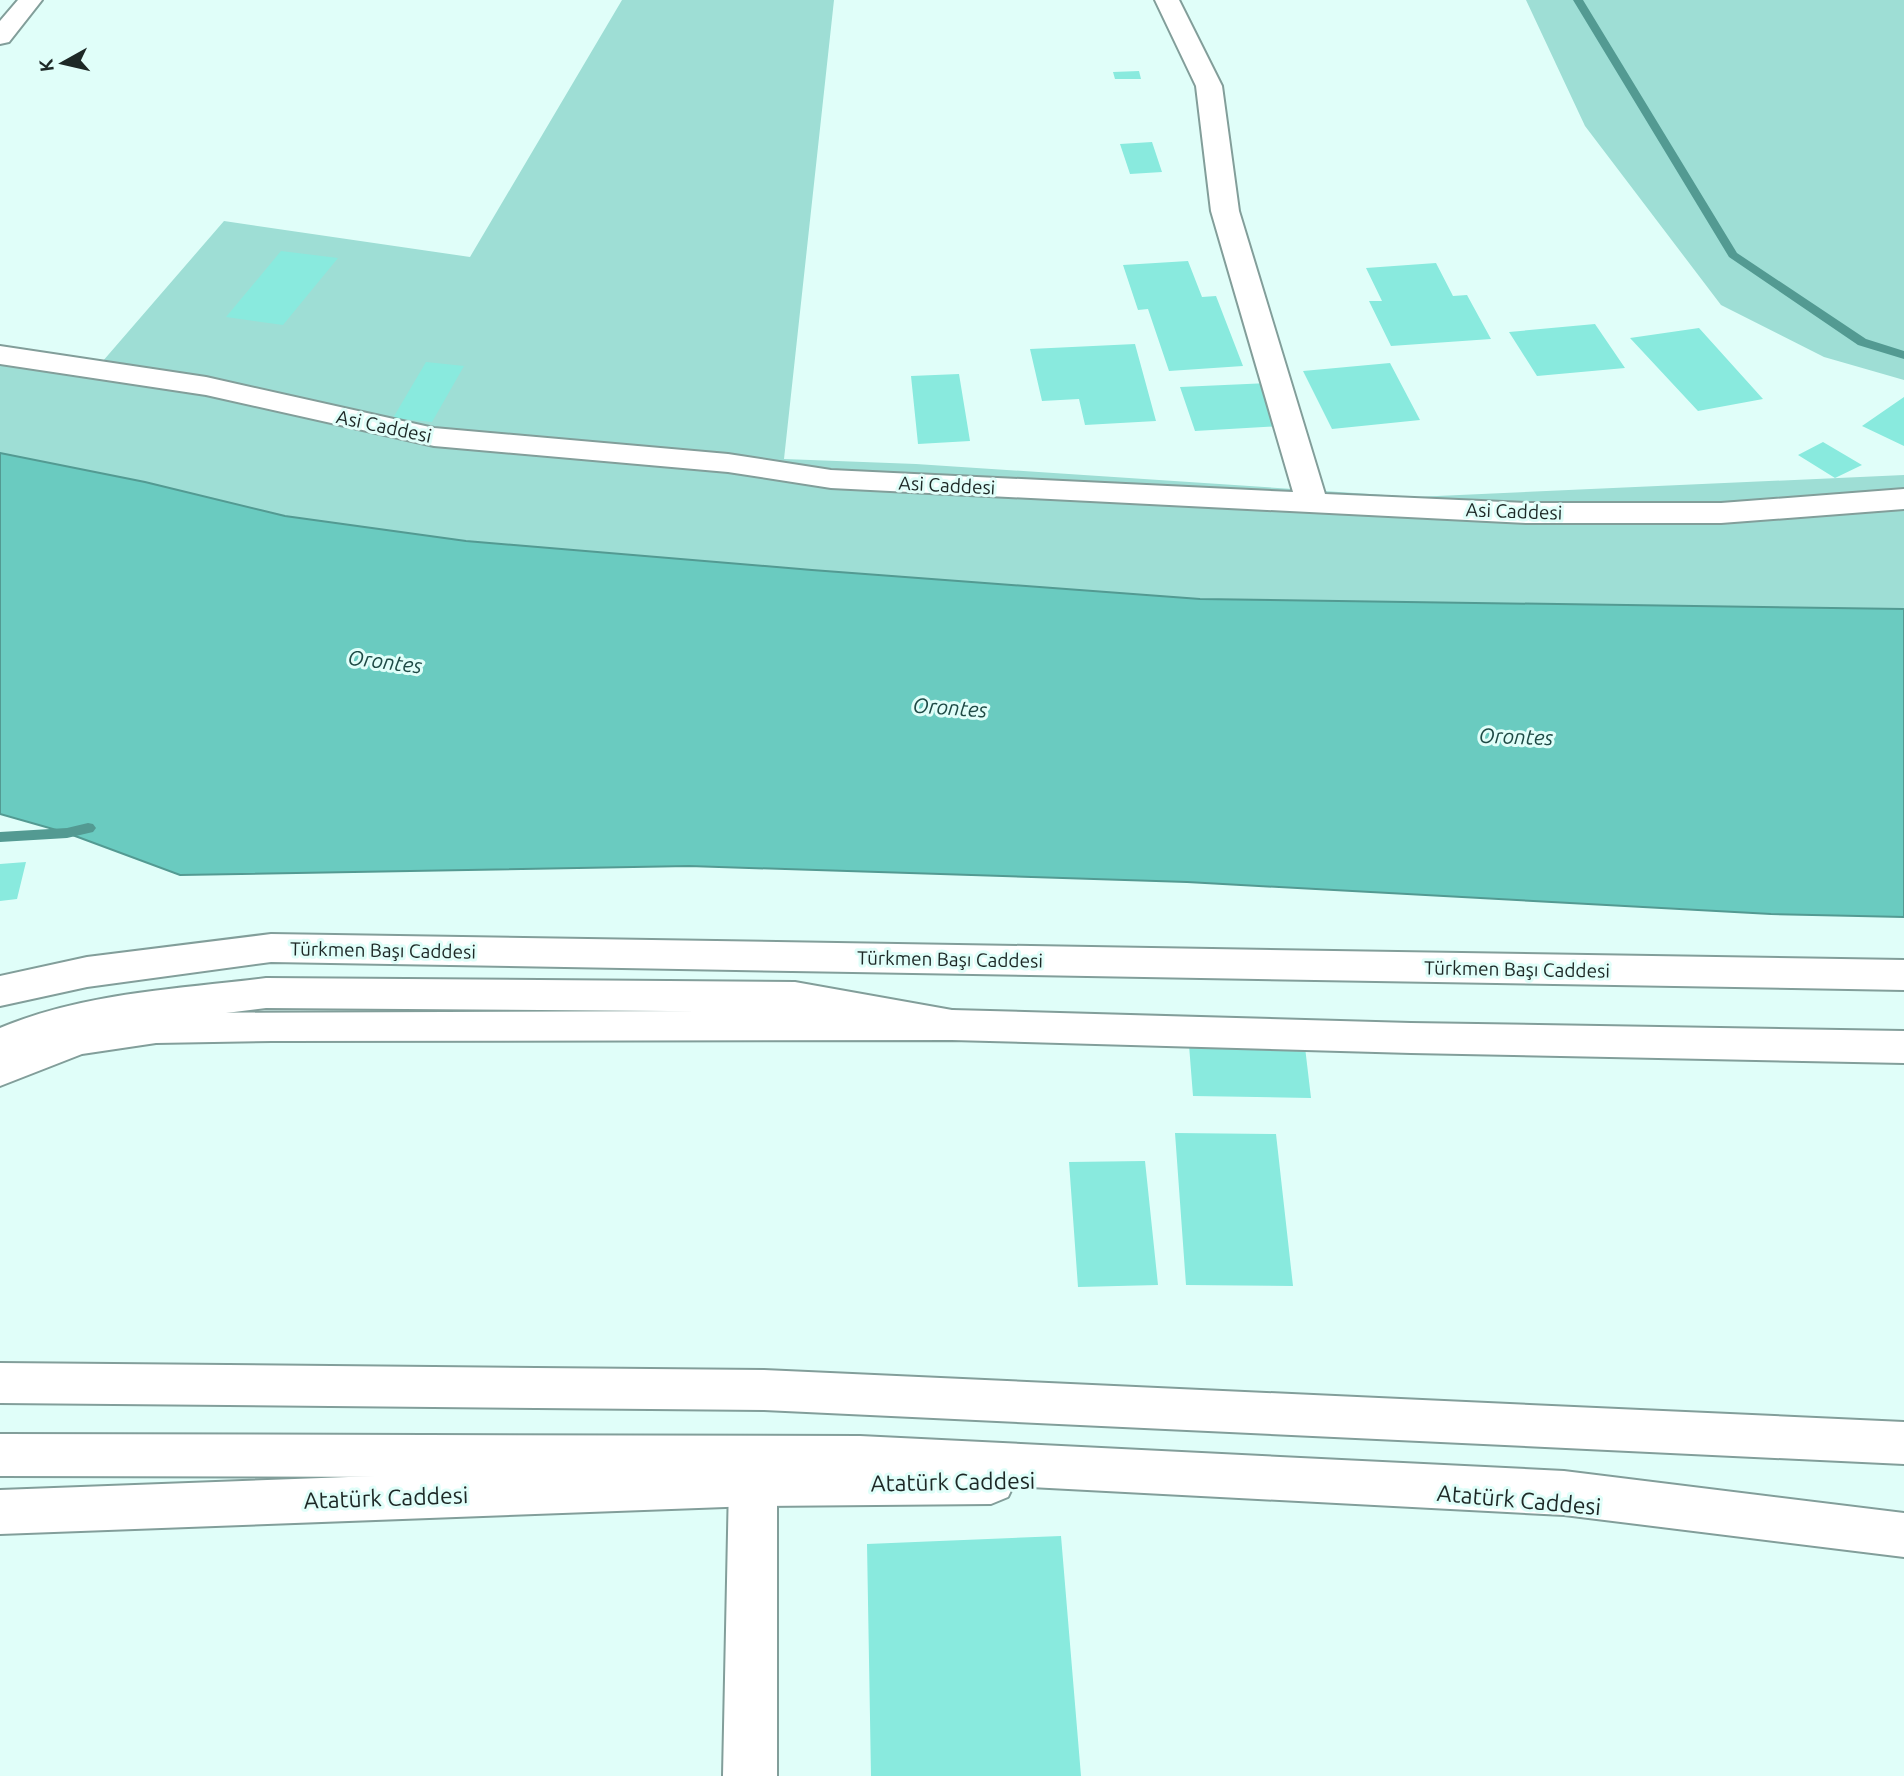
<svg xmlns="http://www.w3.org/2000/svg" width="1904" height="1776" font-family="Ubuntu,sans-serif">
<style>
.green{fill:#9eded5}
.water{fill:#6acbc0;stroke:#539a92;stroke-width:2}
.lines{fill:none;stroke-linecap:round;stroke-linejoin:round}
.stream{fill:#539a92;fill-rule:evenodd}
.building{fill:#89eade}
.minor-casing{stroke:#829e9a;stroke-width:4}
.major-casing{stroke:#829e9a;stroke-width:4}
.highway-casing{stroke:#829e9a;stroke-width:4}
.minor{fill:#fff;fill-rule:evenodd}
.major{fill:#fff;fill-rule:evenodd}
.highway{fill:#fff;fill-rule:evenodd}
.labels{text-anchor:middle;stroke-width:6;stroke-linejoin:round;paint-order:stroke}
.street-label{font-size:19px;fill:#1d2826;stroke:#e0fef9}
.water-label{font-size:21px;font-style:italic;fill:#1e4a45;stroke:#e0fef9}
.near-street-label{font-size:23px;fill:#1d2826;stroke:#e0fef9}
</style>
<rect width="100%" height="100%" fill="#e0fef9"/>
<!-- green -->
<path class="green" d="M622,0H834L784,459L916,464L1415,497L1904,475V609L1200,599L812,570L466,541L285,516L145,482L0,453V353L96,369L224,221L470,257Z
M1526,0H1904V380L1824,357L1721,305L1585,126Z"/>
<!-- water -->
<path class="water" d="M0,453L145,482L285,516L466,541L812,570L1200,599L1904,609V917L1771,914L1187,882L689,866L180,875L67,833L0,814Z"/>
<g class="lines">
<!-- stream -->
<path class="stream" d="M1573,0H1583L1737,253L1866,339L1904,351V359L1858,345L1729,257Z
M88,823L93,824L96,828L93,832L67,838L0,842V832L67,828Z"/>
</g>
<!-- building -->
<path class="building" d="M1139,71L1141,79H1115L1113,72Z
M1152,142L1162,172L1130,174L1120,144Z
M281,251L338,258L283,325L226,317Z
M1188,261L1202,297L1216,296L1243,366L1169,371L1148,309L1138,310L1123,265Z
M1436,263L1453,296L1467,295L1491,339L1391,346L1369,301H1382L1366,268Z
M1595,324L1625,368L1537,376L1509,332Z
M1699,328L1763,399L1698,411L1630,338Z
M1135,344L1156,421L1085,425L1079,399L1042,401L1030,349Z
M426,362L464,366L432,422L393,418Z
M1390,363L1420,420L1332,429L1303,371Z
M959,374L970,441L918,444L911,376Z
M1269,383L1282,426L1195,431L1180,387Z
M1904,397V446L1862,426Z
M1823,442L1862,465L1835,478L1798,455Z
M26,862L17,899L0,901V864Z
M1189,1045L1305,1047L1311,1098L1193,1096Z
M1175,1133L1276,1134L1293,1286L1186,1285Z
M1145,1161L1158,1285L1078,1287L1069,1162Z
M1061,1536L1081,1776H871L867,1544Z"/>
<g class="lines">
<!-- minor casing -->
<g class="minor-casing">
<path id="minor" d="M18,0H42L9,42L0,44V21Z
M1155,0H1179L1222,86L1239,211L1325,494L1526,503H1721L1904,489V509L1721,523H1526L831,488L728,472L434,446L206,395L0,364V346L206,377L434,428L728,454L831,470L1293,492L1211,211L1196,86Z
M753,1462L770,1469L777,1484V1776H723L729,1484L736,1469Z"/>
</g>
<!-- major casing -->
<g class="major-casing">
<path id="major" d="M271,934L1904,960V990L271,962L87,987L0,1006V976L87,957Z
M952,1010L1411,1023L1904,1031V1063L1411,1053L952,1040L272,1041L156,1043L82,1054L0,1086V1053L77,1024L156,1013Z
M0,1363L764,1370L1904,1422V1464L764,1410L0,1403Z
M991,1460L1008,1467L1015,1482L1008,1497L991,1504L753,1506L0,1534V1490L753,1462Z"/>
</g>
<!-- highway casing -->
<g class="highway-casing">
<path id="highway" d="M266,978L795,982L952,1010L966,1014L972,1025L966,1036L952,1040L795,1012L266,1008L98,1029L39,1045L0,1061V1028C83,993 177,989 266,978Z
M0,1434L860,1436L1564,1471L1904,1513V1557L1564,1515L860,1478L0,1476Z"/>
</g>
<!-- minor -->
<use href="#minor" class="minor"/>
<!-- major -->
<use href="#major" class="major"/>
<!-- highway -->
<use href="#highway" class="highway"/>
</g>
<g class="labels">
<!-- street labels -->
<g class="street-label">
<text transform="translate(384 426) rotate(12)" y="7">Asi Caddesi</text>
<text transform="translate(947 485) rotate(3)" y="7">Asi Caddesi</text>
<text transform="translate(1514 511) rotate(2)" y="7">Asi Caddesi</text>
<text transform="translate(383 950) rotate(1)" y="7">Türkmen Başı Caddesi</text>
<text transform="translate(950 959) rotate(1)" y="7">Türkmen Başı Caddesi</text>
<text transform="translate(1517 969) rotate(1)" y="7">Türkmen Başı Caddesi</text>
</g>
<!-- water labels -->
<g class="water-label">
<text transform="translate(385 662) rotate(7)" y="7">Orontes</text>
<text transform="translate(950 708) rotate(4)" y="7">Orontes</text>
<text transform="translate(1516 737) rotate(2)" y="7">Orontes</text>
</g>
<!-- near-street labels -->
<g class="near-street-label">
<text transform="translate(953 1482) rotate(-1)" y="8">Atatürk Caddesi</text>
<text transform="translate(386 1498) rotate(-2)" y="8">Atatürk Caddesi</text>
<text transform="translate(1519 1500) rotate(5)" y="8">Atatürk Caddesi</text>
</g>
</g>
<!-- north arrow -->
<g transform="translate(63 63) rotate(262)" stroke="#e0fef9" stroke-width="5" paint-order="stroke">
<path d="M0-5L12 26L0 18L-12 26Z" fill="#1d2826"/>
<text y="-10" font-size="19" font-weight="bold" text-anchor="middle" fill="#1d2826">K</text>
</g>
</svg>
